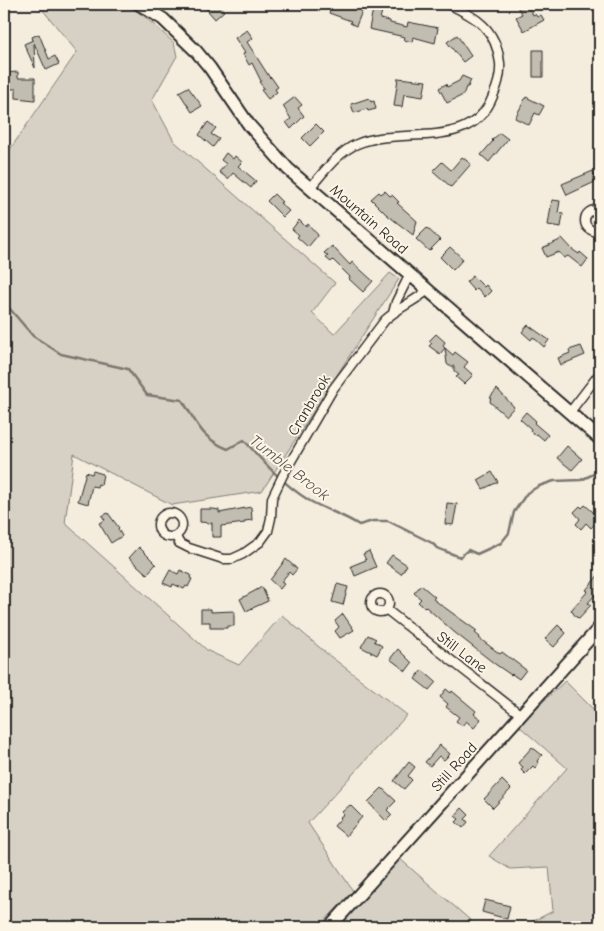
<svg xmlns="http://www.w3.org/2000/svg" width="604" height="931" font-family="'Comic Neue',sans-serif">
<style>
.green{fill:#d6d1c4;stroke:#807e78}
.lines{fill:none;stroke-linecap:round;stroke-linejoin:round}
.stream{stroke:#7a7771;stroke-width:2.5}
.building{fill:#c2bdb1;stroke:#2b2b2b}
.street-casing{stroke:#2b2b2b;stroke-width:11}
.secondary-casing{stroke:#2b2b2b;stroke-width:15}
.street{stroke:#fcf5e5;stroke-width:8}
.secondary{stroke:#fcf5e5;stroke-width:11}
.labels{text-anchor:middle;stroke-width:4;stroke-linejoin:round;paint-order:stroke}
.street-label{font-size:15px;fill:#2b2b2b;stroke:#fcf5e5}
.water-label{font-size:16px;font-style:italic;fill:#595754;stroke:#fcf5e5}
</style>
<rect width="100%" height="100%" fill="#f4edde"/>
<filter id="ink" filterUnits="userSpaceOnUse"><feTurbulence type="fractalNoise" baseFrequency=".02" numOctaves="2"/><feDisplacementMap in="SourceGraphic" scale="10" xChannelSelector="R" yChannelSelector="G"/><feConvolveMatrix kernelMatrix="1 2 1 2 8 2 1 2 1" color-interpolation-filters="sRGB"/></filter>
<g filter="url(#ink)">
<!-- green -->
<path class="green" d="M38,4H125L144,16L174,43L177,56L152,100L174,141L335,283L312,313L334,334L390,273L399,279L262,491L172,505L74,454L65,523L208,651L239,665L282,615L326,653L407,715L308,823L353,891L319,927H4V158L77,52Z
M565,681L600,716V927H522L553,911L549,867L510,869L489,856L567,768L518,725Z
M399,858L478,927H337Z"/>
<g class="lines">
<!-- stream -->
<path class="stream" d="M4,302L33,336L61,354L128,369L147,395L182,400C197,423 201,438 228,449L244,440C264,463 284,485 310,501C326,510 344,515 359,525L373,521H388L432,543L437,548L460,557L468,550L477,554L501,543L509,533L514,512L527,493L539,486L554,481L581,480L600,471"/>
</g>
<!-- building -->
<path class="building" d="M202,4H217L224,11L215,19Z
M332,4H344L351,6L352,5L363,9L356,26L350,23L351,21L329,13Z
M515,4H526L533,15L535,14L537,17L541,15L544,20L524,31L516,17L522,14Z
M373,9L382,11L380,19L390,21V23L407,27L408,22L438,28L435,43L413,37L412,42L404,40L405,37L369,29Z
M247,30L253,38L247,42L270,78L271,77L278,87L275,89L277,92L268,99L261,90L264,88L259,82L261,81L252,63L249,65L243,54L245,53L235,38Z
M39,34L49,59L55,56L59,64L46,70L34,43L35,68L24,44L33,40L32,37Z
M457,35L471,56L463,62L447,42Z
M533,50H543V77H533Z
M18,72V78H35V100L16,98V89H4V73Z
M462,76L471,80L468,87H466L463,95L447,103L439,88L446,84L447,87L459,81Z
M398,78L426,81L423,97L404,94L402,107L394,106Z
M188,87L202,106L192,112L179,92Z
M295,97L302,105L298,108L304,116L291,129L286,122L291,119L283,106Z
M526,97L544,106L539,115L535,113L529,125L515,118Z
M369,98L371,102L374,101L376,109L368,111L367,109L354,113L351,104Z
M208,122L216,128L211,134L219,139L213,147L199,135Z
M316,124L324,132L310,146L302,138Z
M500,133L508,139L489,162L481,155L493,141L492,140Z
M226,153L233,159L235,156L242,162L238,166L256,181L251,188L233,173L228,179L219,172L226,164L221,160Z
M462,157L471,164L451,187L433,171L442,162L451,170Z
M593,171L597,181L567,195L562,184Z
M385,191L390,196L392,195L399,202L397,203L417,221L413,235L386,214L371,199L379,192L381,194Z
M274,194L282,202L280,203L289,211L283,217L267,201Z
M552,200L560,201L558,213L563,214L561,227L548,225Z
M299,220L306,227L308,224L318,235L308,247L297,237L299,235L292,229Z
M427,228L440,240L429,251L416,239Z
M562,238L573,250L579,254L580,252L588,259L582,267L568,256L564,258L559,252L546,257L542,248L558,241Z
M332,246L350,265L352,262L373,281L363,292L349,279L350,277L333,260L331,262L326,258L328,256L324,253Z
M450,247L463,259L453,270L440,257Z
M473,276L484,287L486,285L491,291L485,297L477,288L474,291L466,282Z
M528,325L549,340L544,347L533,337L531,340L522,332Z
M436,334L445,342L443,346L445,348L440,354L429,346L432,343L429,341Z
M581,346L585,355L561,365L558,358L570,353L569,350Z
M445,348L453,355L455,352L468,362L464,367L473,375L464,384L456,377L459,375L454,371V366H449L447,364Z
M497,389L514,407L506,416L490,402L491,396Z
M526,412L536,421L534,423L548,435L544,440L537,434L536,435L530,431L531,429L520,419Z
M567,446L582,459L572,470L557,458Z
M93,471L103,474L101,485L98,484L97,487L92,486L88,504L78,501L86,472L92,474Z
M492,472L498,482L483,489L478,480Z
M447,503L457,504L453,525L445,524Z
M585,505L600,518L591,528L586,523L581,529L576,524L580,519L574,512L580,506L582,508Z
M251,507L252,520L245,521V523L221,526V537H212V523L200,522V509H213L219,510V513Z
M108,513L119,528L118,529L122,536L111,543L99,523L105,520L102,516Z
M139,547L156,564L147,574L129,558Z
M369,551L376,567L355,576L351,566L366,560L363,554Z
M392,555L407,565L401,574L386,563Z
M286,559L297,569L292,575L289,572L281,582L284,584L280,589L270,580Z
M170,570L178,574L180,570L191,575L190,578L192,579L188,587L186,586L184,589L173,584L172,587L163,583Z
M600,573V589L588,603L591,605L579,618L576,617L571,610L588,591L586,590Z
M337,584L348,587L343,605L332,602Z
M421,585L435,597L433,599L477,631L475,633L480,637L479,638L500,654L502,652L526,670L519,679L512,674L511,675L495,664L454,632L426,607L425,608L418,602L421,599L414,593Z
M262,587L268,601L246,611L240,599Z
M201,609H211V612L234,611V626H227V628H210V622H201Z
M343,614L354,630L340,638L335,631L339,627L335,621Z
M558,625L566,633L554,647L545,639Z
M368,635L376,639L374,641L382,646L377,655L361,647Z
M398,649L412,663L406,671L390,659Z
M422,670L436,682L429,690L415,679Z
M446,689L451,693L452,691L476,711L474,714L481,719L474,728L466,721L462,726L456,721L459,717L446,707L448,704L440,697Z
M440,745L450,754L444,760L439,756L430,766L425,762Z
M532,747L542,755L537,761L539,763L535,768L533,766L525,774L521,770L523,767L518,763Z
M409,762L415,767L408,776L412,780L404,789L394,781Z
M502,780L511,789L493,808L484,799Z
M382,788L396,801L387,810L392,815L386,821L368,802Z
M350,805L362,817L346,836L334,826L341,818L340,817L344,814L342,812Z
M462,808L469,815L465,819L468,822L463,828L456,822L459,819L455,816Z
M485,900L510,906L507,919L482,912Z"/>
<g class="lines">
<!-- street casing -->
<g class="street-casing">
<path id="street" d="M310,188C323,173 338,152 357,144C402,125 471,153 493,96C498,85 501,75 500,63C496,29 477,17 448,4
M600,210C580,207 580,234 600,231
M393,313L396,302L410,274
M570,412L600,373
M158 525a12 12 0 1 1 24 0a12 12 0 1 1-24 0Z
M176,536L179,543L189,548L223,559H232L243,554L260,542L268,531L271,518L272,498L283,475L333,389L385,320C398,308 415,301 428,290
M371 603a9 9 0 1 1 18 0a9 9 0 1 1-18 0Z
M387,610L521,715"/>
</g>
<!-- secondary casing -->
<g class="secondary-casing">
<path id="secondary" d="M139,4L163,19L196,51L210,68L249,125L288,169L600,439
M330,927L600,627"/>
</g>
<!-- street -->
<use href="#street" class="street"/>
<!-- secondary -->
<use href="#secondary" class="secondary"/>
</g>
</g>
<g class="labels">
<!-- street labels -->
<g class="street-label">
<text transform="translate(369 219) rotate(41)" y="5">Mountain Road</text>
<text transform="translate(309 405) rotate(-59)" y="5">Cranbrook</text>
<text transform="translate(462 652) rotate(37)" y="5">Still Lane</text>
<text transform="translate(454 767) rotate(-48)" y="5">Still Road</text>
</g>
<!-- water labels -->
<g class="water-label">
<text transform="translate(290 467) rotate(38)" y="6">Tumble Brook</text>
</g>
</g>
<!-- margin -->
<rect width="604" height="931" fill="none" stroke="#fcf5e5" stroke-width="20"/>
<rect x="10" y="10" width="584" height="911" fill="none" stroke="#2b2b2b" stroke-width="2" filter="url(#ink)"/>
</svg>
